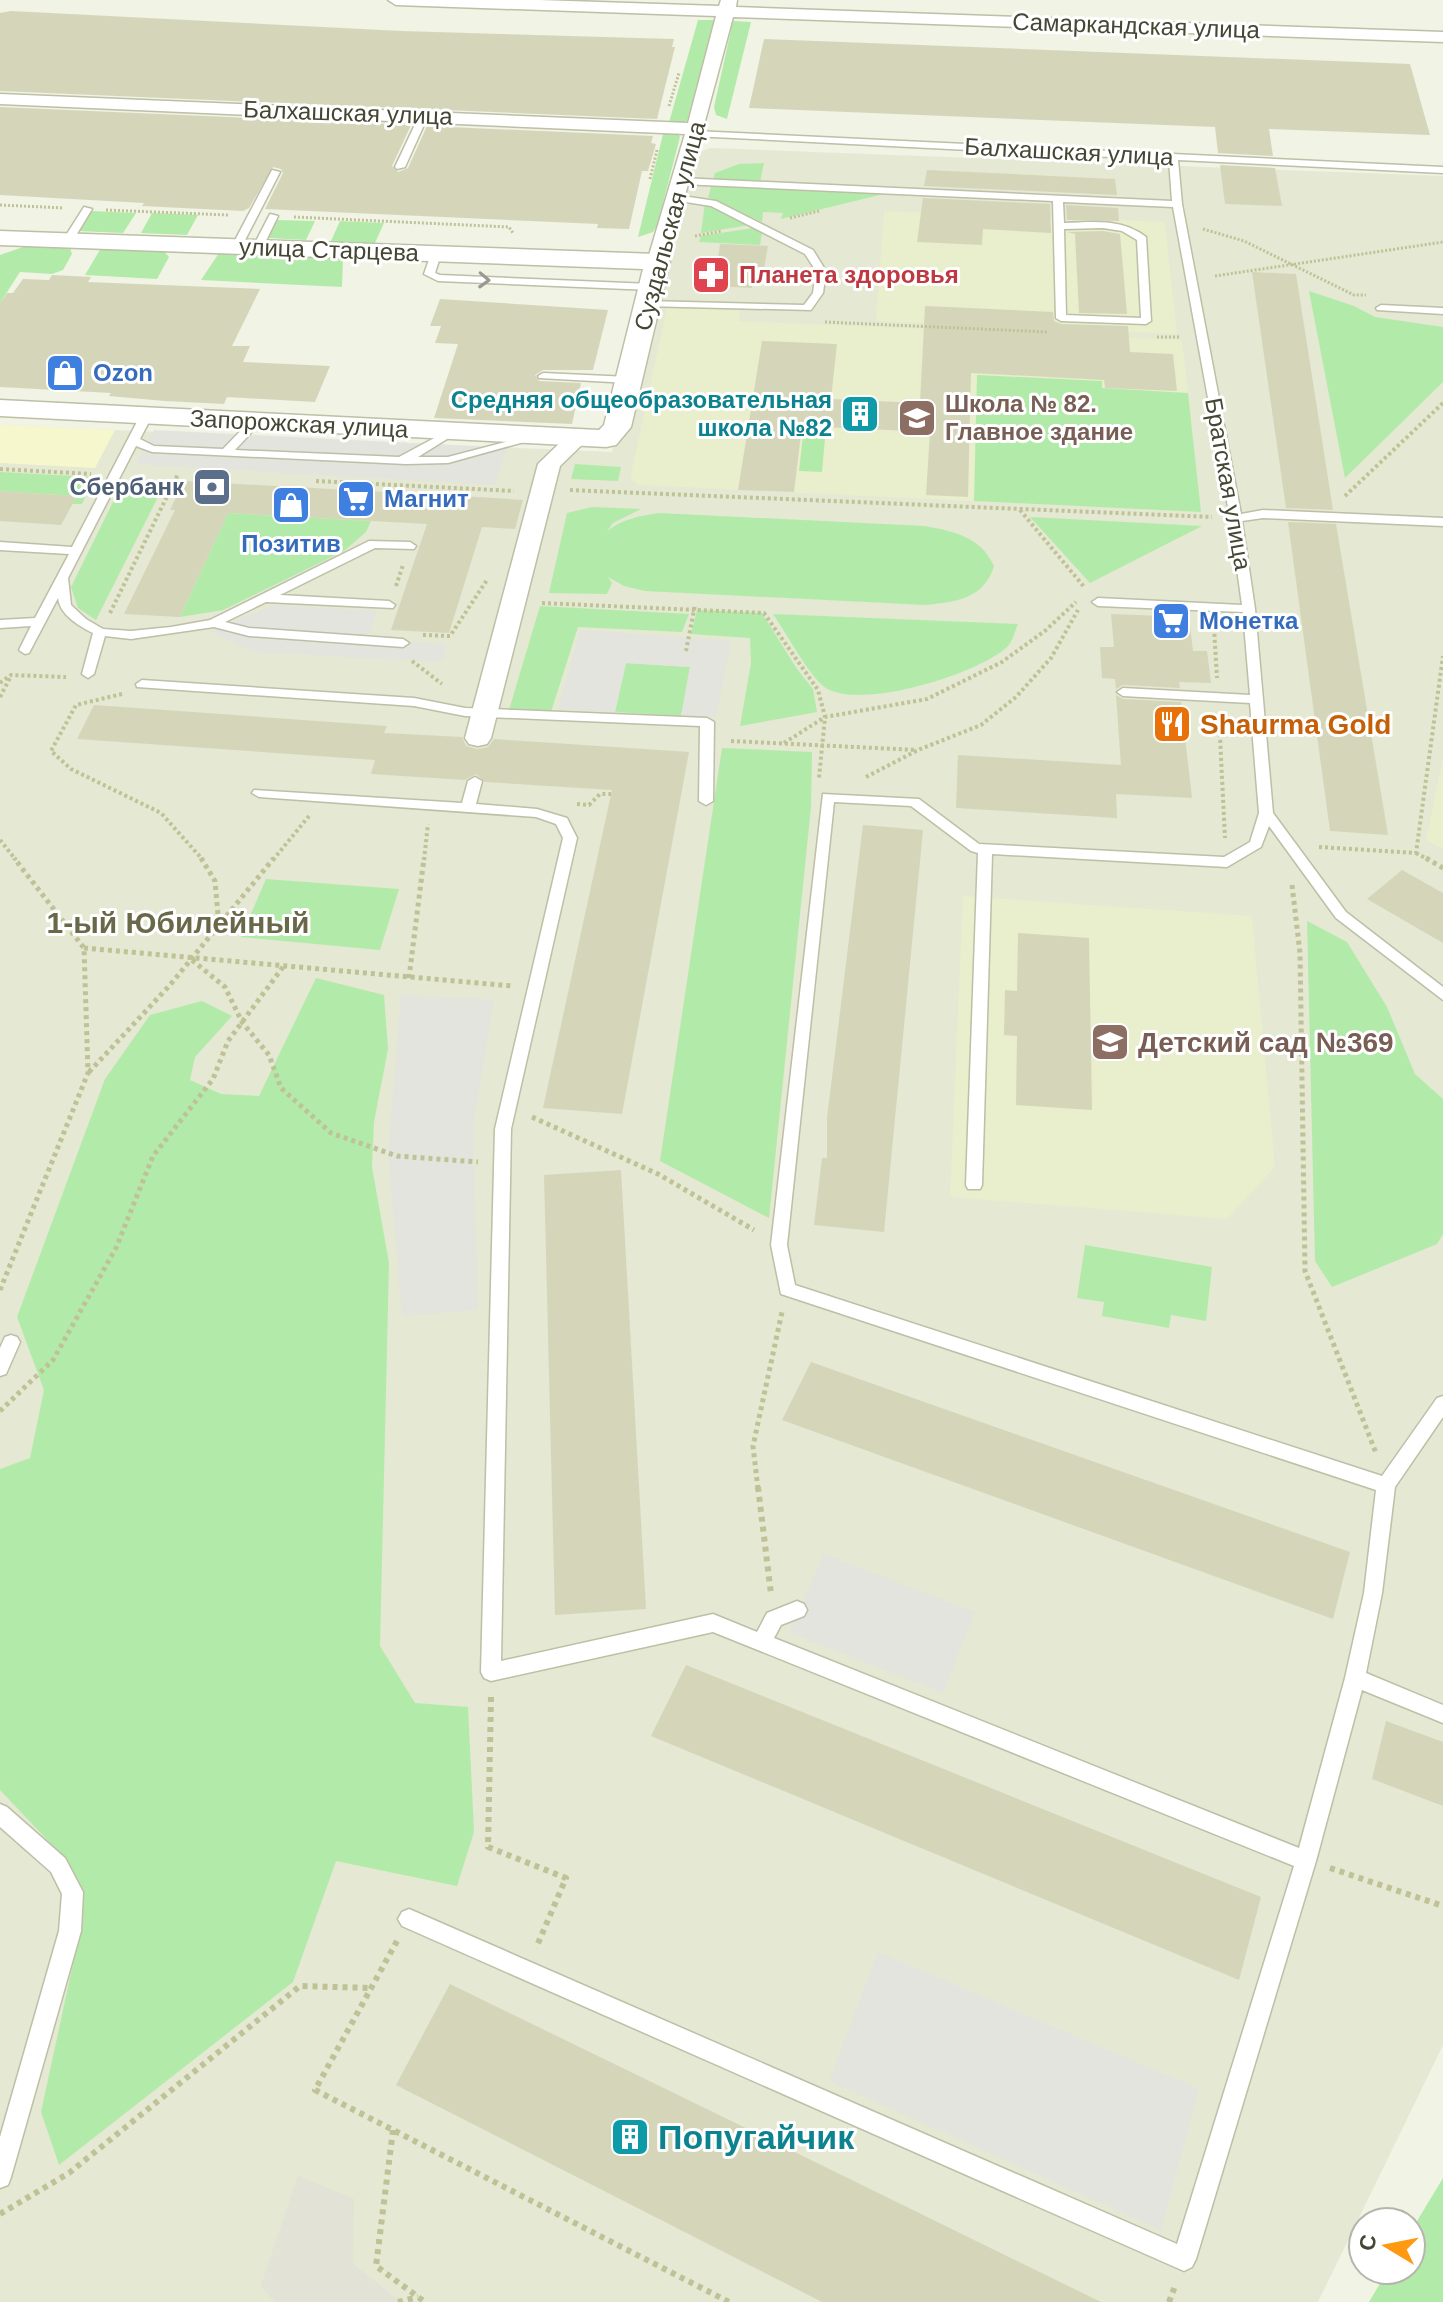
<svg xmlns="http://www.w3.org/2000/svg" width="1443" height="2302" font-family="Helvetica,sans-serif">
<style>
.residential{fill:#e5e8d2}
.commercial{fill:#f7f7cd}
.industrial{fill:#e2e2d6}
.education{fill:#e9eecd}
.green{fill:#b2eba9}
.parking{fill:#e3e4dd}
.building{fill:#d5d6b9}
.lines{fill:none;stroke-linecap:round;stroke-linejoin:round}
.service-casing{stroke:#bdbfa6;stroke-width:3}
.minor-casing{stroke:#bdbfa6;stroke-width:3}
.tertiary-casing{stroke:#bdbfa6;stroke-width:3}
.path-far3{stroke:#bfc296;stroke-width:3;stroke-dasharray:2 2;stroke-linecap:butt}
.path-far2{stroke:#bfc296;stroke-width:4;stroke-dasharray:3 3;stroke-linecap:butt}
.path-far1{stroke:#bfc296;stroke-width:5;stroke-dasharray:4 4;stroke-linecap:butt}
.path{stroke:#bfc296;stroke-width:6;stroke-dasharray:5 5;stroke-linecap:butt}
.service{fill:#fff;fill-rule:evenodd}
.minor{fill:#fff;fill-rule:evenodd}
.tertiary{fill:#fff;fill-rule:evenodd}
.oneway{stroke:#99998f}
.labels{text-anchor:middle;stroke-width:6;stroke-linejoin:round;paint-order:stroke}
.far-street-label{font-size:24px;fill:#454633;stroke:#fff}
.far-health-label{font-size:24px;font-weight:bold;fill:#be3a42;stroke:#fff;text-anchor:start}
.far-shop-label{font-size:24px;font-weight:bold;fill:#366cbe;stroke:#fff;text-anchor:start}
.far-culture-label{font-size:24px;font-weight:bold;fill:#0d838f;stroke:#fff;text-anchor:end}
.far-education-label{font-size:24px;font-weight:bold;fill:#785e54;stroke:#fff;text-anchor:start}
.far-service-label{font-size:24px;font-weight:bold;fill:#4e5e75;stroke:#fff;text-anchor:end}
.food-label{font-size:28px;font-weight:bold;fill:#c56008;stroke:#fff;text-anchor:start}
.education-label{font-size:28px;font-weight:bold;fill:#785e54;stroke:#fff;text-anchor:start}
.neighbourhood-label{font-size:30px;font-weight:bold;fill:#69694a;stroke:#fff}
.near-culture-label{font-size:34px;font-weight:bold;fill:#0d838f;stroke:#fff;text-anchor:start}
</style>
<rect width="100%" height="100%" fill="#f1f3e4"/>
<!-- residential -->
<path class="residential" d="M710,148L1443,176V2045L1318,2302H0V425L612,452L695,161L700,152Z"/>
<!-- commercial -->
<path class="commercial" d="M0,425L115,430L95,468L0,463Z"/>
<!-- industrial -->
<path class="industrial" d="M298,2176L354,2199L353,2264L401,2302H275L261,2285Z"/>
<!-- education -->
<path class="education" d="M884,211L1165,222L1177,334L876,321Z
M667,307L740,310L739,321L1182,340L1201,512L639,485L630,479Z
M1443,758V849L1426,840Z
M963,896L1252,916L1275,1167L1227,1219L950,1197Z"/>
<!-- green -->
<path class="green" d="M698,20H714L687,121L668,126Z
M733,21L751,22L727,119L716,115L714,107Z
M664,130L678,133L680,137L657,226L653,232L638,237Z
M764,163L760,182L713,180L715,173L739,164Z
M712,184L892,192L781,219L783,213L763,212L762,222L708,197Z
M705,203L749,225L701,233Z
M91,211L136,213L123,233L78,231Z
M152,213L198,215L187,235L141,233Z
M277,220L315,221L306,240L268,238Z
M340,221L384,223L374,245L330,243Z
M753,228L762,232L760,245L699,242L701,236Z
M62,245L70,248L72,254L63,270L52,274L20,272L0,303V255L26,246Z
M101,248L164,251L169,257L157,279L85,275Z
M219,253L343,259L342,287L201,280Z
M1309,291L1354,306L1375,317L1443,327V382L1345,478Z
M977,375L1102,381V388L1188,393L1201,512L974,501Z
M804,427L826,428L822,472L799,471Z
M575,464L621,467L618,481L571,479Z
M0,472L94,477L82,504H72L76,496L0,491Z
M119,490L160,493L96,620L78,608L71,587Z
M592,507L641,509L613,523L607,531C623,519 639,516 659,513L924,526C954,531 981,537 994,566C984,599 956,602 925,605L645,591L624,586L608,577L612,583L607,594L549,593L567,513Z
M228,513L371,521L366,532L344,551L223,610L180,617Z
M1030,517L1202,526L1090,583Z
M540,606L689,614L682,632L578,627L551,712L509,710Z
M697,610L762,613L797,669L813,689L817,712L740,726L751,663L750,638L691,634Z
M773,614L1018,624C1015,630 1013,641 1008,646C982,673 853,714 822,685C806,670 786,633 773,614Z
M626,663L690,667L681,716L615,712Z
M722,748L812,752L811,807L769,1218L660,1161Z
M266,879L399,889L380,950L241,937Z
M1307,921L1347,942L1387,1007L1415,1074L1443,1099V1234L1437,1244L1332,1287L1315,1261Z
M316,978L384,995L388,1049L374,1122L372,1167L389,1263L380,1646L415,1703L468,1707L474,1832L457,1886L336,1861L293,1982L59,2165L41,2112L82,1922L52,1845L0,1790V1469L30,1458L44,1390L17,1317L105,1079L150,1015L202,1001L232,1016L195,1057L190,1080L221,1094L259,1096Z
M1085,1245L1212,1267L1206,1321L1171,1315L1169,1328L1102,1316L1104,1302L1077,1298Z
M1443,2178V2302H1369L1388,2270H1411V2231Z"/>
<!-- parking -->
<path class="parking" d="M154,430L507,448L495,485L136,464Z
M274,605L377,611L367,639L447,644L442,662L253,652L210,631Z
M580,630L731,641L716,717L681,716L690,667L626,663L615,712L558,709Z
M401,995L494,1000L473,1127L478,1310L402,1316L388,1153Z
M824,1554L975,1612L943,1693L789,1632Z
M878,1952L1199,2089L1161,2230L829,2081Z"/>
<!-- building -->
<path class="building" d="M11,11L401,31L674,39L672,47H675L657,119L0,91V13Z
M764,39L1410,64L1430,135L1269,129L1273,156L1218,153L1215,127L749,108Z
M0,107L411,125L392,166L398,172L408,168L427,126L653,136L651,143L656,144L648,171H642L629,229L597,228L598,224L265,209L283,173L281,169L273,167L249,208L243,211L142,206L144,203L0,195Z
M1220,165L1275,168L1282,206L1225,204Z
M927,170L1115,179L1117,195L924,186Z
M923,198L1050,204L1051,233L983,229L982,245L917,242Z
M1066,205L1118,208L1119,221L1067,220Z
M1103,231L1120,234L1127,314L1079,313L1075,234L1067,232Z
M720,244L768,246L762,280L753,279L752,288L714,286Z
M1252,272L1296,274L1333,510L1286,508Z
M52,275L91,277L88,282L260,289L232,346H250L243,362L330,366L315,402L227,397L224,404L165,401L109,396L111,393L0,387V303L7,293H13L23,279L49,280Z
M440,299L608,310L593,370H543L535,375L539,381L581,383L572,424L434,418L458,344L435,343L441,326H430Z
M925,306L1053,312L1054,321L1061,324L1128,326L1130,352L1173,354L1177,391L1105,388L1104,380L971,373L968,497L926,495L930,432L802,426L794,492L738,490L762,341L837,344L831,399L920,403Z
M184,481L495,498L523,500L515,529L482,527L449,633L391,630L427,524L228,513L180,617L124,614L175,510H170Z
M0,491L77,496L61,525L0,521Z
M1288,522L1336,524L1388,835L1330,831Z
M1111,614L1189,617L1193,651H1207L1211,683L1179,682L1180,688L1123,685L1116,689L1115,679L1102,678L1100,647H1114Z
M1116,695L1123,699L1181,702L1192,798L1116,794L1117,818L956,808L958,755L1121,765Z
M94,705L387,726L384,733L462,737L466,746L477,749L488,747L494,739L689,752L622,1114L543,1108L612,790L485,782L476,774L465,780L371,774L375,760L77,739Z
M863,825L923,830L884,1232L814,1225L822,1158H827V1118Z
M1402,870L1443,893V943L1367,899Z
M1018,933L1089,938L1092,1110L1016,1105L1017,1036L1004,1035L1005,990L1017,991Z
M621,1170L646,1609L555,1615L544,1175Z
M811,1362L1350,1552L1333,1619L782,1420Z
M686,1665L1261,1897L1239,1980L651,1736Z
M1386,1721L1443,1742V1806L1372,1779Z
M450,1984L676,2094L1101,2302H822L396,2085Z"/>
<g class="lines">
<!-- service casing -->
<g class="service-casing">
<path id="service" d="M420,114L428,116L405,167L397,169L395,167Z
M695,131L1443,167V173L1178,160L1182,204L1241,514L1263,510L1443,518V526L1263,518L1242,521L1255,609L1273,813L1346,912L1443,987V1000L1336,918L1269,826L1261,847L1227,867L992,854L982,1185L980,1189H968L966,1185L978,853L971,851L911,806L834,802L787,1245L795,1285L1382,1476L1437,1398L1443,1396V1417L1395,1487L1382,1593L1366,1673L1443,1705V1723L1362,1690L1316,1861L1196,2259L1192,2267L1184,2271L402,1926L398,1919L402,1912L409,1909L416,1912L1177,2244L1294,1866L713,1632L491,1681L484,1678L481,1672L495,1129L563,838L556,824L536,817L259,797L252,793L254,790L462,803L468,781L475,777L482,781L476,804L537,809L567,818L577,838L511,1129L501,1661L713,1614L757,1632L767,1613L797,1601L804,1604L807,1610L804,1616L781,1625L774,1638L1299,1848L1345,1678L1364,1593L1376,1490L781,1294L771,1245L823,794L919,799L979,844L1224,857L1250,842L1259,813L1250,703L1123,696L1117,692L1123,688L1250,695L1243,612L1098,606L1092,602L1098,598L1242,605L1230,518L1173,207L1063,202L1064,223C1092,222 1122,218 1146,237L1151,321L1146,324L1061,321L1056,318L1053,201L681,184L676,181L681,178L1172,201L1169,160L692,136L690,134ZM1103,228L1122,231L1137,240L1141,318L1066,315L1064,229Z
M272,170L280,172L242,246L233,248L232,246Z
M676,195L716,201L813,250L826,271L823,293L811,310L643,306V302L647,301L804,305L813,293L816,271L805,254L711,206L673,200V196Z
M84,207L92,209L72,242H64L63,240Z
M270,214L278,216L262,249H254L253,247Z
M436,251L441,254L435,273L440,275L651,284L656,287L651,290L438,281L424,274L431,254Z
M1381,305L1443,308V314L1377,310L1376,308Z
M543,373L629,377L634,380L629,383L539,378L538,376Z
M146,413L152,416L140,439L154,446L223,449L251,420L255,419L261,422L235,450L399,457L451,429L455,430V434L418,457H448L536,434L542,437L448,463L406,464L152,452L136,446L68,578L71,605L86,619L103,629L131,631L171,627L210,620L369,541L410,542L416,546L414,549L375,548L280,595L389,601L395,605L393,608L266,602L225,622L249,628L403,639L409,643L403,647L249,636L214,627L131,639L105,636L94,674L88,678L82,674L93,633C79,626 60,615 58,598L29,653L25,654L19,650L31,626L0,628V620L35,618L69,554L0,550V542L72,547L140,416Z
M142,680L414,698L465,708L707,718L714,722L713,801L706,805L699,801L700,726L465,716L414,706L137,687L136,684Z
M11,1335L17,1337L20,1342L6,1374L0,1376V1348L5,1337Z
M0,1804L7,1807L65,1858L83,1892L81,1931L11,2177L8,2185L0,2188V2137L59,1931L62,1894L51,1872L0,1827Z"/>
</g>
<!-- minor casing -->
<g class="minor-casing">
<path id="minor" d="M388,0H539L719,6L721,0H737L736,7L1443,32V42L733,17L667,262L657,268L647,262L685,134L0,104V94L688,123L716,16L396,5Z
M578,431L586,433L589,438L560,466L491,738L487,744L478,746L469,744L465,738L538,464L570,433Z"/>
</g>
<!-- tertiary casing -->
<g class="tertiary-casing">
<path id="tertiary" d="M0,231L657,254L666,257L670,262L631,427L616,445L606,447L0,416V400L599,430L604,425L643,269L0,245Z"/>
</g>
<!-- path-far3 -->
<path class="path-far3" d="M669,106L679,73
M650,179L657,150
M0,205L64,208
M106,210L228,215
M294,217L509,227L513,233
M790,218L819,211
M1203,229L1244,241L1354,295H1366
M695,236L722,231
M1215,276L1443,242
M825,322L1047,332
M1157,337H1179"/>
<!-- path-far2 -->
<path class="path-far2" d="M0,469L91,474
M316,481L514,491
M570,490L1212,517
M1345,496L1443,403
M1020,510L1085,588
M396,586L403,565
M542,603L764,613L818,690L825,717L819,778
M110,613L178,474
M1214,628L1217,678
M423,635L450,636L487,580
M686,651L695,605
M412,661L442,684
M0,683L11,675L66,677
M122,694L76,705L51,751L71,769L161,813L203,860
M0,697L11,676
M1219,716L1225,838
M731,741L917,750
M784,743L825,717L927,699L1002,662L1046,630L1076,602
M866,777L918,750L981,725L1016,697L1051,658L1078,610
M577,804L589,805L600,794H611
M0,840L16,860
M1319,847L1416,853L1443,656
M1416,853L1429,860
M273,860L309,816
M424,860L428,824"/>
<!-- path-far1 -->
<path class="path-far1" d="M201,858L215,881L219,926
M1426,858L1443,868
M1292,885L1300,953L1305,1271L1376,1453
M84,948L512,986
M192,960L225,987L242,1022L269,1055L281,1088L331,1133L397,1156L478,1162
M409,978L424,858
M89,1072L170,985L274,858
M532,1117L658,1174L754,1230
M0,1290L88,1073L84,948L14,858
M0,1411L53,1360L116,1248L153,1156L213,1079L228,1041L283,967
M758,1489L753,1446L782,1312"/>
<!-- path -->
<path class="path" d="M758,1487L771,1594
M491,1697L488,1847L566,1878L536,1948
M1330,1868L1443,1906
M397,1941L315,2090L729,2302
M393,2130L376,2266L425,2302
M0,2214L69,2173L300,1986L371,1988
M398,2302L418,2297
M1169,2302L1175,2286"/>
<!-- service -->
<use href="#service" class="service"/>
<!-- minor -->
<use href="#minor" class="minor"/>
<!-- tertiary -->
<use href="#tertiary" class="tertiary"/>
</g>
<!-- one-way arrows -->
<defs><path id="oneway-chevron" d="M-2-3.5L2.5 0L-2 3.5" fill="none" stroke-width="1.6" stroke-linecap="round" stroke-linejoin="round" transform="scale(2)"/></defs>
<use class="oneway" href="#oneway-chevron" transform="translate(484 280) rotate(2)"/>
<!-- icons -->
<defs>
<g id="pharmacy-square" transform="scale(2)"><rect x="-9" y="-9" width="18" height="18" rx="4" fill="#e0444e" stroke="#fff"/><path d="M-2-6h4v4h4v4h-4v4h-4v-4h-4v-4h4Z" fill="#fff"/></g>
<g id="shop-square" transform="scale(2)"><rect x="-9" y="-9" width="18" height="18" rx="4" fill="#3f7fe0" stroke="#fff"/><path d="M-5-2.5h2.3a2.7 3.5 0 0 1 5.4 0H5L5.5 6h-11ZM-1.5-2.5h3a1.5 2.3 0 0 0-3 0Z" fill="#fff"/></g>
<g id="building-square" transform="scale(2)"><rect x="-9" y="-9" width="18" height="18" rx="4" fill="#0f9aa8" stroke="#fff"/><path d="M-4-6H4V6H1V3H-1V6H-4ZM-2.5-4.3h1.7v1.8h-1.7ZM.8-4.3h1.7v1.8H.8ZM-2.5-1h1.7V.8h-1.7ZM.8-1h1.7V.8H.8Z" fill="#fff"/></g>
<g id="school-square" transform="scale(2)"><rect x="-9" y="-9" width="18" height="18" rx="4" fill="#8d6e63" stroke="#fff"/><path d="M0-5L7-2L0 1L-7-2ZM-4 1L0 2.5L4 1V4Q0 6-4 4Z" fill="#fff"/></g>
<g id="bank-square" transform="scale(2)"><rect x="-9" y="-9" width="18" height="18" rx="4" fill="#5c6f8a" stroke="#fff"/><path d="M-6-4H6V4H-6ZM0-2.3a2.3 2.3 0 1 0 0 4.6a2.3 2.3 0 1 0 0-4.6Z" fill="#fff"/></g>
<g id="supermarket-square" transform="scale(2)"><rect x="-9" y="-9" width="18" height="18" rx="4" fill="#3f7fe0" stroke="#fff"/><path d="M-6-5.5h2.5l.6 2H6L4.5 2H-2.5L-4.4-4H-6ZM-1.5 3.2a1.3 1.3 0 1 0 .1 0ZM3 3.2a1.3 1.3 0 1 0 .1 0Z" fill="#fff"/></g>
<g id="restaurant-square" transform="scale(2)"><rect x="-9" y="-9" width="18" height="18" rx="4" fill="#e8710a" stroke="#fff"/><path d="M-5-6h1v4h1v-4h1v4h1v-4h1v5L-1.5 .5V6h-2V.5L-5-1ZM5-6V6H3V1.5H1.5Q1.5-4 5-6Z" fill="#fff"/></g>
</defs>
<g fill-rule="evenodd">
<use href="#pharmacy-square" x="711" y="275"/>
<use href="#shop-square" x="65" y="373"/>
<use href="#building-square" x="860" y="414"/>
<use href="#school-square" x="917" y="418"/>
<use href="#bank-square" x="212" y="487"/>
<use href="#supermarket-square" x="356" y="499"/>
<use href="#shop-square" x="291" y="505"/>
<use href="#supermarket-square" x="1171" y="621"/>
<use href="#restaurant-square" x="1172" y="724"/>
<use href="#school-square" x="1110" y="1042"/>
<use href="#building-square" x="630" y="2137"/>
</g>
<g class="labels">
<!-- far-street labels -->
<g class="far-street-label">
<text transform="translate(1136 26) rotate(2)" y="8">Самаркандская улица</text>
<text transform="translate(348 113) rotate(2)" y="8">Балхашская улица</text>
<text transform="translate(1069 152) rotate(3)" y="8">Балхашская улица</text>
<text transform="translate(670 226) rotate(-75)" y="8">Суздальская улица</text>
<text transform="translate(329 250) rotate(2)" y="8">улица Старцева</text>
<text transform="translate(299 424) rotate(3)" y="8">Запорожская улица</text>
<text transform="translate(1228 484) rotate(80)" y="8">Братская улица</text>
</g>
<!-- far-health labels -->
<g class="far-health-label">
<text x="739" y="283">Планета здоровья</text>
</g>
<!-- far-shop labels -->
<g class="far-shop-label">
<text x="93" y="381">Ozon</text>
<text x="384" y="507">Магнит</text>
<text x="291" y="552" text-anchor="middle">Позитив</text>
<text x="1199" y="629">Монетка</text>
</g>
<!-- far-culture labels -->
<g class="far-culture-label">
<text x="832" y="408">Средняя общеобразовательная<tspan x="832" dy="28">школа №82</tspan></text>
</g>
<!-- far-education labels -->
<g class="far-education-label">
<text x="945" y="412">Школа № 82.<tspan x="945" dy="28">Главное здание</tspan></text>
</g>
<!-- far-service labels -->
<g class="far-service-label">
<text x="184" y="495">Сбербанк</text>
</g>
<!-- food labels -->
<g class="food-label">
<text x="1200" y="734">Shaurma Gold</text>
</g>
<!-- education labels -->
<g class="education-label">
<text x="1138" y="1052">Детский сад №369</text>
</g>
<!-- neighbourhood labels -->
<g class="neighbourhood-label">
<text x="178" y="933">1-ый Юбилейный</text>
</g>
<!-- near-culture labels -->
<g class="near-culture-label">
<text x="658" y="2149">Попугайчик</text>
</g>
</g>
<!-- north arrow -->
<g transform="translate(1387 2246) rotate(280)"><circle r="38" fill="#ffffff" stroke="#b5b5ad" stroke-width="2"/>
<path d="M0-6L14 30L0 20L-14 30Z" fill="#ff990f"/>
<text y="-12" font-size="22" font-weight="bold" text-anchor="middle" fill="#454633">С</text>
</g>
</svg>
